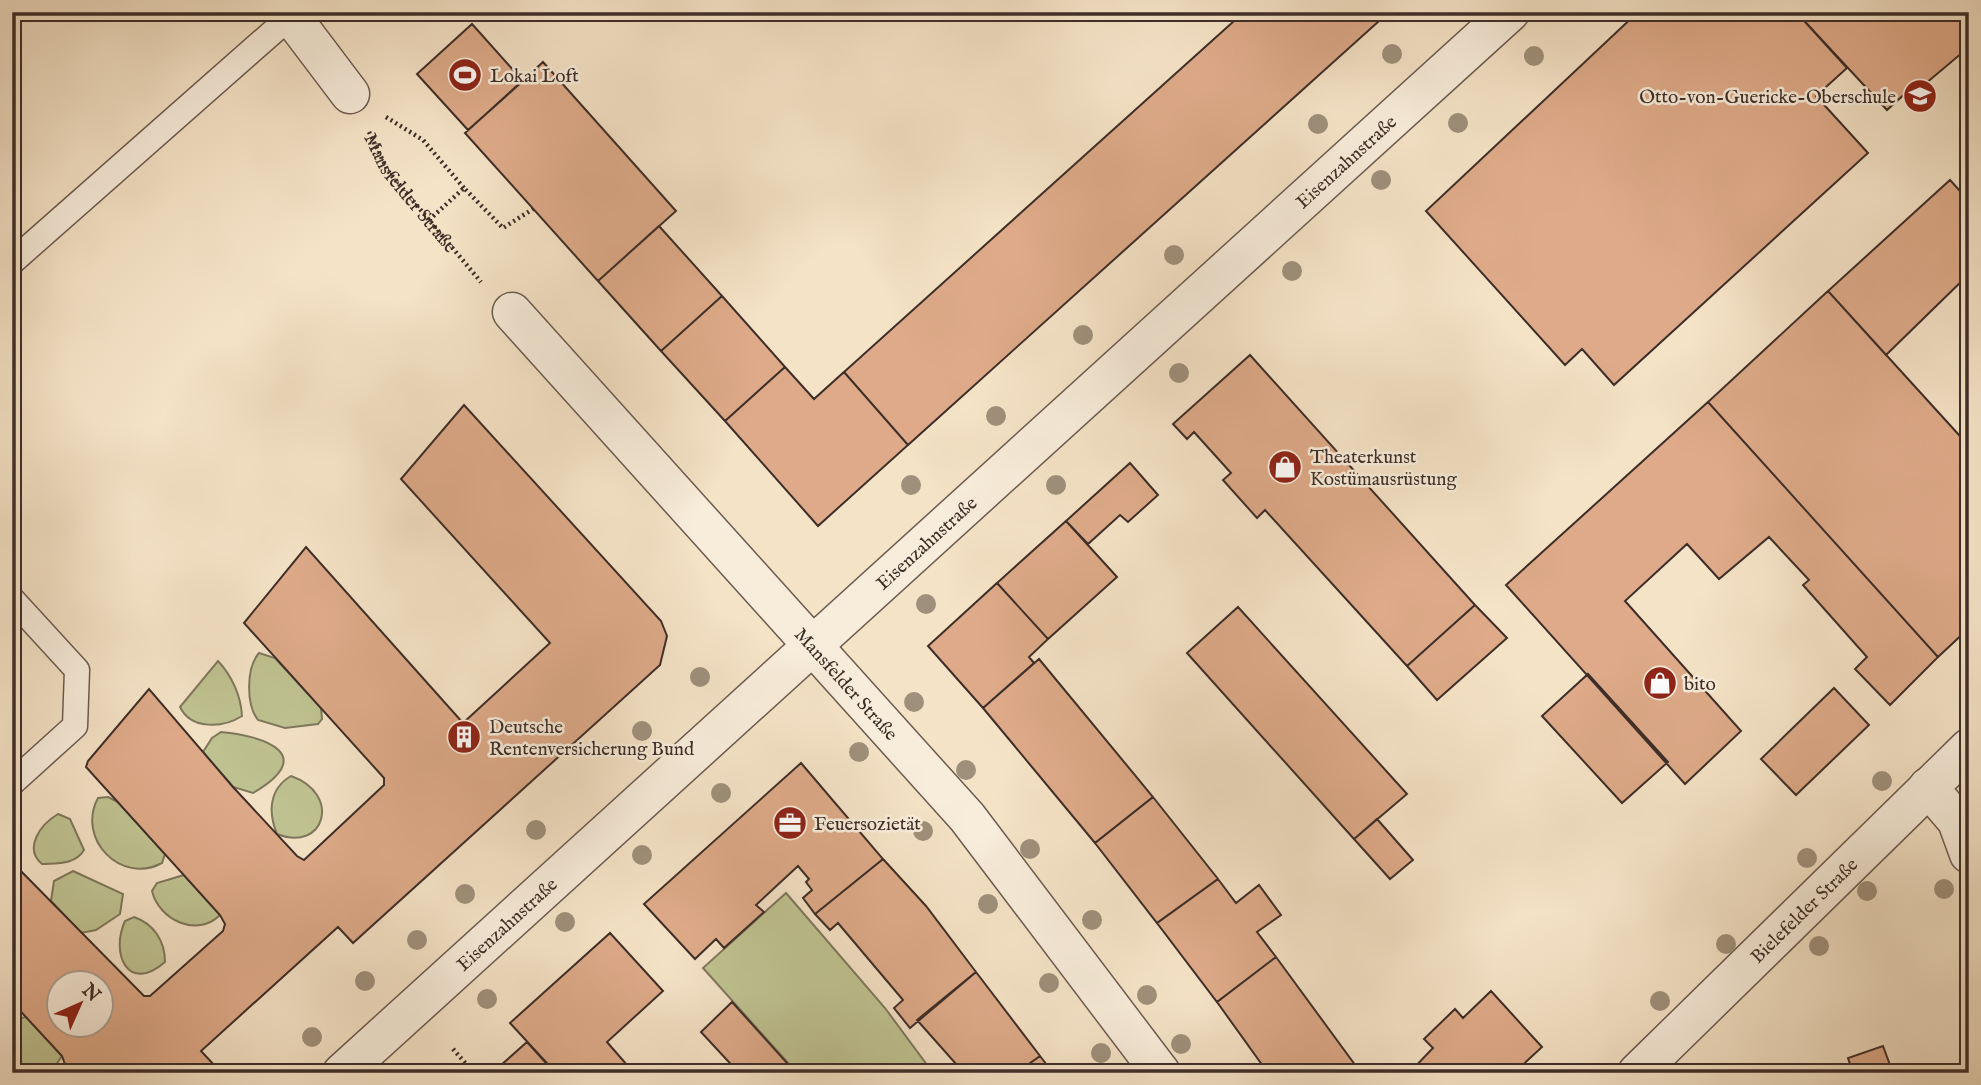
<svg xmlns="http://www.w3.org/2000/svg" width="1981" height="1085" font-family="'IM FELL English',serif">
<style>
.green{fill:#c0c392;stroke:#7f785d;stroke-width:2}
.building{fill:#deaa89;stroke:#3e2e28;stroke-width:2;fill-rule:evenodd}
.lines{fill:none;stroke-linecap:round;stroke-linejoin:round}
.lane-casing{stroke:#6c5b50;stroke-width:27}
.street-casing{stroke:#6c5b50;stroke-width:41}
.path{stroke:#3e2e28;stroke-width:4.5;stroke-dasharray:2 3.5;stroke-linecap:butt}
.lane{stroke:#f8eddb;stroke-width:24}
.street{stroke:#f8eddb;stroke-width:38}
.tree{fill:#9f907b}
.labels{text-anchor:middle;stroke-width:5;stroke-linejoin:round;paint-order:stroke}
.poi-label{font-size:19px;fill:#3e2e28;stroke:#f8eddb;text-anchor:start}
.street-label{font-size:19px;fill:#3e2e28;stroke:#f8eddb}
</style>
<rect width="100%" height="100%" fill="#f5e3c7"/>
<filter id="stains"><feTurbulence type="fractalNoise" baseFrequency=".00286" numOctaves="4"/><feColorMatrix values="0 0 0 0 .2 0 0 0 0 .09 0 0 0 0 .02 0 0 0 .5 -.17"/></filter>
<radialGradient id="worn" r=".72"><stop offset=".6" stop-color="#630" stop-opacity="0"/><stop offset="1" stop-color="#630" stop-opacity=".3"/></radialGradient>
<!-- green -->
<path class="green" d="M259,653L275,658L321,708L322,719L318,724L285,728L258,720C246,705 246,668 259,653Z
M218,661C232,676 241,696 242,716C223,728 191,730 180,707Z
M221,732C266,736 318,755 253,793L233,787L203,752L212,738Z
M291,776C342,794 325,853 277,834C268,812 269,789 291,776Z
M108,797L118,802L165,854L162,863C121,885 76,839 98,798Z
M58,814L70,819L84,850C75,865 57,863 42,864C23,848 41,824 58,814Z
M73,871L123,894L120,914L96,930L81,933L51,901L54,881Z
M184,875L220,915C197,938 159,920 152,891L157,883Z
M786,893L885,1008L933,1073H797L703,968Z
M134,917C154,924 165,941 165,962C128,994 110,954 125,921Z
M26,1017L62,1056L55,1066L30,1068L12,1058V1020Z"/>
<!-- building -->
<path class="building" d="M1244,12H1389L908,445L844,372Z
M1638,12H1796L1847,68L1816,96L1868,153L1614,385L1582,349L1565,365L1426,211Z
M1796,12H1969V47L1912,95L1908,91L1887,110Z
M472,24L523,81L468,130L417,74Z
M543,62L676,211L598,281L465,133Z
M1950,180L1969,201V274L1886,355L1828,291Z
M659,226L722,296L661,351L598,281Z
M1828,291L1969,446V628L1938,657L1708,402Z
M722,296L785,367L725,421L661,351Z
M1250,355L1475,605L1407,666L1265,510L1257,518L1223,480L1231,473L1194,432L1187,439L1173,424Z
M785,367L814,399L844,372L908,445L818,526L725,421Z
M1708,402L1938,657L1890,705L1855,669L1867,657L1803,585L1809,580L1769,537L1719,579L1687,544L1625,601L1741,731L1685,784L1506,585Z
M464,405L661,621L667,636L660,665L353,943L338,927L201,1051L216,1067L209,1073H64L67,1070L62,1056L12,1002V862L144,996H150L223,931L225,924L220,915L86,767L88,761L149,689L233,787L297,856L304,860L384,785V778L244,623L306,547L463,723L550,643L401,479ZM60,984H102V1026H60Z
M1130,463L1158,495L1128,522L1120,515L1088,544L1066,521Z
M1066,521L1117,577L1048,639L997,583Z
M997,583L1048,639L1029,657L1034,663L983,708L928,646Z
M1475,605L1507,638L1437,700L1407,666Z
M1238,607L1407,794L1354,839L1187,653Z
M1039,659L1153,797L1095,843L983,708Z
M1588,674L1668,762L1622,803L1542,716Z
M1834,688L1869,725L1796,795L1761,759Z
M801,763L883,859L815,914L803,898L812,890L806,882L809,879L798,866L756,905L764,912L724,948L716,939L695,959L644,904Z
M1153,797L1218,879L1157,923L1095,843Z
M1377,819L1413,860L1390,879L1354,839Z
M883,859L926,906L976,972L910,1028L894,1008L903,1000L838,923L830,930L815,914Z
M1218,879L1236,903L1259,885L1281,915L1257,932L1276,957L1217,1002L1157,923Z
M610,933L663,991L607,1042L634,1073H556L510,1023Z
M1276,957L1361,1073H1268L1217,1002Z
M976,972L1040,1056L1016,1073H964L917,1020Z
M1491,991L1542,1047L1514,1073H1409L1433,1048L1424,1039L1455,1009L1463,1018Z
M732,1002L796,1073H739L701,1032Z
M527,1042L555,1073H492Z
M1883,1046L1893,1073H1853L1848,1058Z
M1040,1056L1053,1073H1016Z"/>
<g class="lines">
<!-- lane casing -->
<g class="lane-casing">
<path id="lane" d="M12,262L291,16
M12,599L77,670L75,726L12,783"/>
</g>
<!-- street casing -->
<g class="street-casing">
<g id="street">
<path d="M288,12L350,94"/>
<path id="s2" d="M512,312L967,817L1161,1073"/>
<path d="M1928,787L1957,821L1969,854"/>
<path id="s3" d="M342,1073L1510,12"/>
<path id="s4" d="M1637,1073L1969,748"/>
</g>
</g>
<!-- path -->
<g class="path">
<path d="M386,117L423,140L464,188"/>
<path id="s1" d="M369,132L388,171L481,282"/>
<path d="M429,220L464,188L503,228L533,209"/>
<path d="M453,1049L474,1073"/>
</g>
<!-- lane -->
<use href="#lane" class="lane"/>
<!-- street -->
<use href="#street" class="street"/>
</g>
<!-- trees -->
<g class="tree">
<circle cx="1392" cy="54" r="10"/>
<circle cx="1534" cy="56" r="10"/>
<circle cx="1458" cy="123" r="10"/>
<circle cx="1318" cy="124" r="10"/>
<circle cx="1381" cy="180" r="10"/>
<circle cx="1174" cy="255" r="10"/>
<circle cx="1292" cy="271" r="10"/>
<circle cx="1083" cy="335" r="10"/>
<circle cx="1179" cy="373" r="10"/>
<circle cx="996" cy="416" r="10"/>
<circle cx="911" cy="485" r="10"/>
<circle cx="1056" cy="485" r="10"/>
<circle cx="926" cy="604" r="10"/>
<circle cx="700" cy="677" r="10"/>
<circle cx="914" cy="702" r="10"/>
<circle cx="642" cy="731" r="10"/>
<circle cx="859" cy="752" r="10"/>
<circle cx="966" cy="770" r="10"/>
<circle cx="1882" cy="781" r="10"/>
<circle cx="721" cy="793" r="10"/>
<circle cx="536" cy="830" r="10"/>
<circle cx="923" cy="831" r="10"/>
<circle cx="1030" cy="849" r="10"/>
<circle cx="642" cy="855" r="10"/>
<circle cx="1807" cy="858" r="10"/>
<circle cx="1944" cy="889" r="10"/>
<circle cx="1867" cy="891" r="10"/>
<circle cx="465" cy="894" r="10"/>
<circle cx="988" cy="904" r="10"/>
<circle cx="1092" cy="920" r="10"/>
<circle cx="565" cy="922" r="10"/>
<circle cx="417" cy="940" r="10"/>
<circle cx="1726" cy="944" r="10"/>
<circle cx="1819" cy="946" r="10"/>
<circle cx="365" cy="981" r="10"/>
<circle cx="1049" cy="983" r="10"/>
<circle cx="1147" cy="995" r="10"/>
<circle cx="487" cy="999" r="10"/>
<circle cx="1660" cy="1001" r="10"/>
<circle cx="312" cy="1037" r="10"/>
<circle cx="1181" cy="1044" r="10"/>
<circle cx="1101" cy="1053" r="10"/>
</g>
<!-- icons -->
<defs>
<g id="stadium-disc" transform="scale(1.75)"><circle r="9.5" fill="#8f2418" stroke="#f8eddb"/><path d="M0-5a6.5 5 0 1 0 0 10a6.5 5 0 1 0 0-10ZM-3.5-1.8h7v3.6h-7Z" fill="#fff"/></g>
<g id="school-disc" transform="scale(1.75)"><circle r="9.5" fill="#8f2418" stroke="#f8eddb"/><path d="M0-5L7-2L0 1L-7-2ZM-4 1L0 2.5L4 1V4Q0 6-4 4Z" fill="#fff"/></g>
<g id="shop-disc" transform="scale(1.75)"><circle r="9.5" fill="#8f2418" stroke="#f8eddb"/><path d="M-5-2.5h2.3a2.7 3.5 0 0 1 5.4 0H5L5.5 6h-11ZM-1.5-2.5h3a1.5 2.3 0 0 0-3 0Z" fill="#fff"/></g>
<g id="building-disc" transform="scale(1.75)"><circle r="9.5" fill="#8f2418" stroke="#f8eddb"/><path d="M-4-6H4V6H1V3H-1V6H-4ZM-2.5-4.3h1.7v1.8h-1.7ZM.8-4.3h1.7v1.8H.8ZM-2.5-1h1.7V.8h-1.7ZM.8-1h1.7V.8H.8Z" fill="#fff"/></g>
<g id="office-disc" transform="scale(1.75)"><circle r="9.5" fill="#8f2418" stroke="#f8eddb"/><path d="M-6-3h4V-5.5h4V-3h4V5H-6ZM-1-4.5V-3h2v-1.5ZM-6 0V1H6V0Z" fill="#fff"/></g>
</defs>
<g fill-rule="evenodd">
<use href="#stadium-disc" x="465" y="75"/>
<use href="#school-disc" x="1920" y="96"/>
<use href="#shop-disc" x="1285" y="467"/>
<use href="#shop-disc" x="1660" y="683"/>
<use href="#building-disc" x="464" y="737"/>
<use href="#office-disc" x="790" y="823"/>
</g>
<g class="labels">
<!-- poi labels -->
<g class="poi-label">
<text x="490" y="82">Lokai Loft</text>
<text x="1896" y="103" text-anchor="end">Otto-von-Guericke-Oberschule</text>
<text x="1310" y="463">Theaterkunst<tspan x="1310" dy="22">Kostümausrüstung</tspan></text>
<text x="1684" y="690">bito</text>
<text x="489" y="733">Deutsche<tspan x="489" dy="22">Rentenversicherung Bund</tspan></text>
<text x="814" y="830">Feuersozietät</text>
</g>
<!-- street labels -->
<g class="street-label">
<text dy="7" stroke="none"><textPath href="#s3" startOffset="1356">Eisenzahnstraße</textPath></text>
<text dy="7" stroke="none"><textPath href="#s1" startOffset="74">Mansfelder Straße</textPath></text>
<text dy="7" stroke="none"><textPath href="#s3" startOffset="789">Eisenzahnstraße</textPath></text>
<text dy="7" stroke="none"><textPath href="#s2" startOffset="500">Mansfelder Straße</textPath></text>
<text dy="7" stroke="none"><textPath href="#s4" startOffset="233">Bielefelder Straße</textPath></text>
<text dy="7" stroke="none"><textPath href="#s3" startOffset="222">Eisenzahnstraße</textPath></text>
</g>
</g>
<!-- margin -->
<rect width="1981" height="1085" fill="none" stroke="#f5e3c7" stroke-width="42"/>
<rect x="14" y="14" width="1953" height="1057" fill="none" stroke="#3e2e28" stroke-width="3.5"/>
<rect x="21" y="21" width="1939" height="1043" fill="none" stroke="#3e2e28" stroke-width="2"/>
<!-- north arrow -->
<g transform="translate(80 1004) rotate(45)"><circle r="33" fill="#f8eddb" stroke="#aea193" stroke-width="2"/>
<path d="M0-5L12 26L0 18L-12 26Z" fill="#8f2418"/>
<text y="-10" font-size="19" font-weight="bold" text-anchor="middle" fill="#3e2e28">N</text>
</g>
<rect width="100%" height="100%" filter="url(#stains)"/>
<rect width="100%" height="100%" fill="url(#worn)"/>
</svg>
